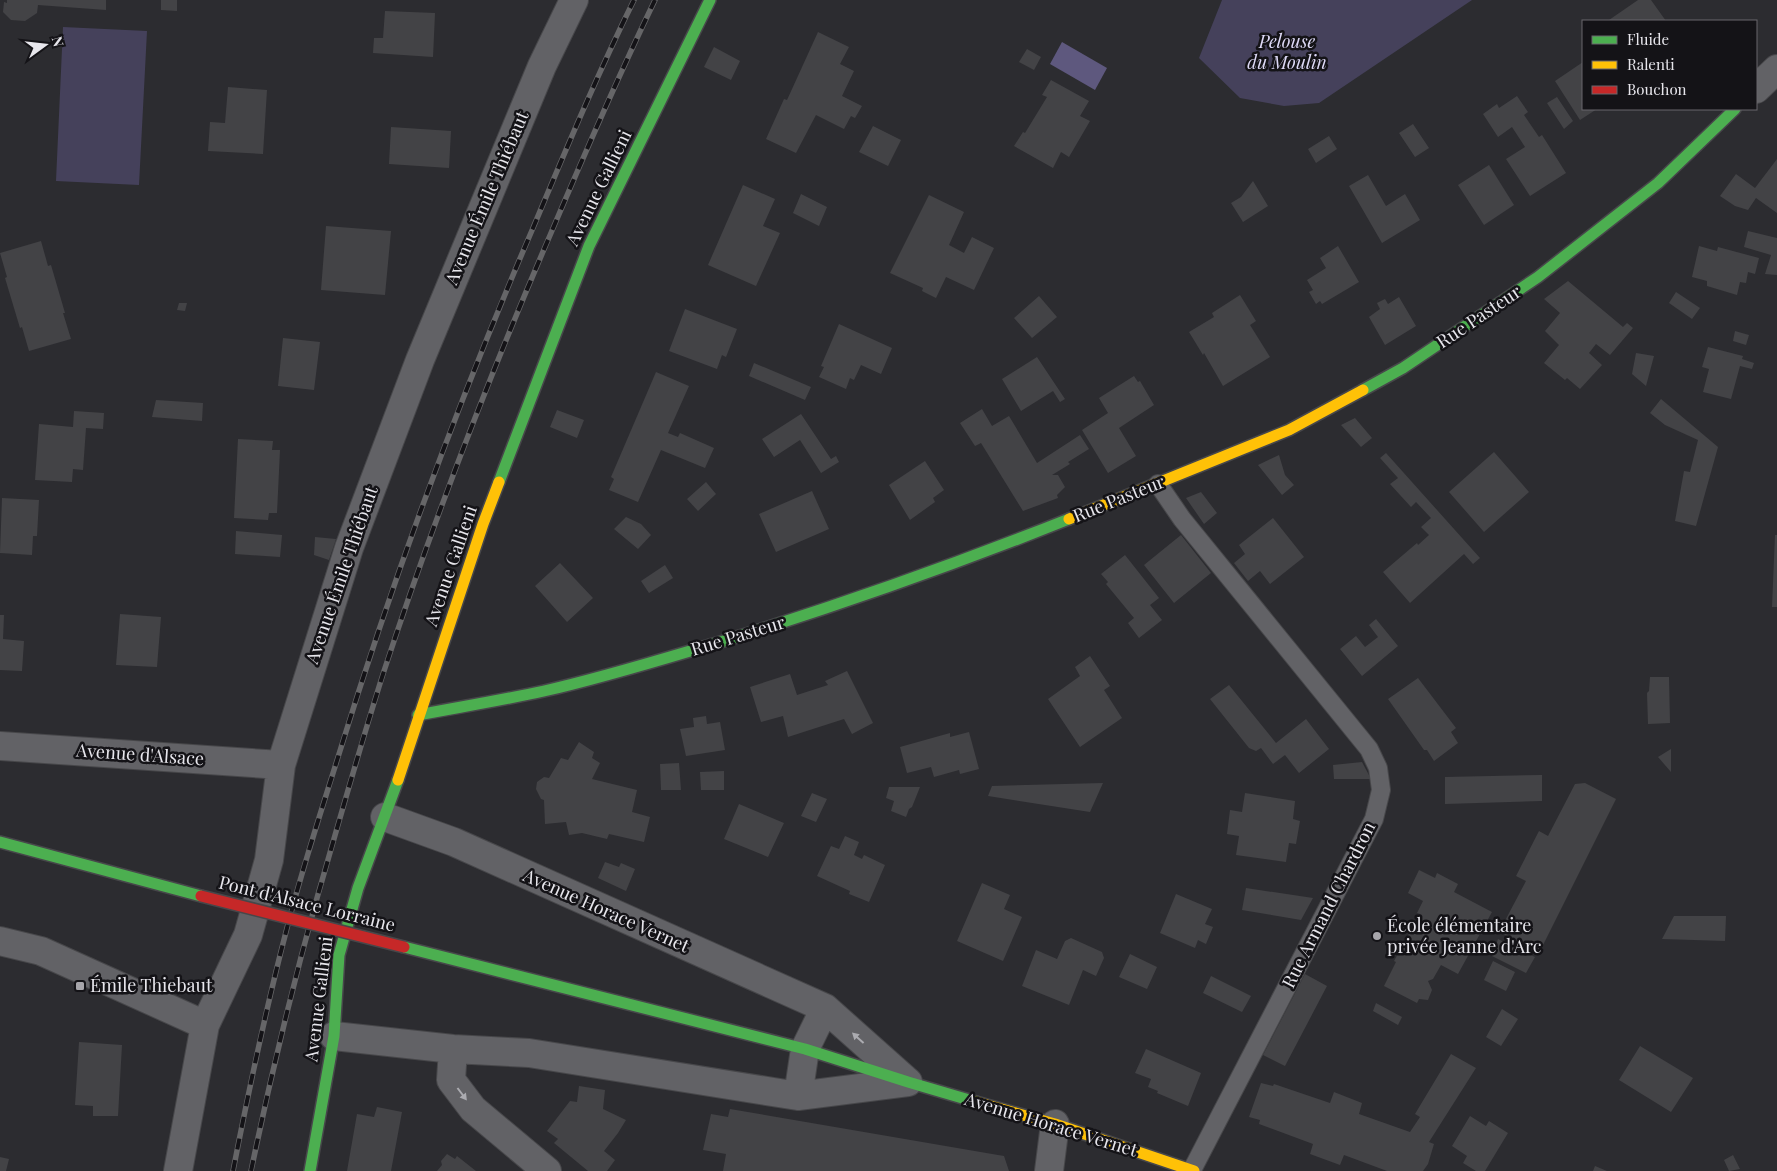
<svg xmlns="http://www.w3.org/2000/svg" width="1777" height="1171" font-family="'Playfair Display',serif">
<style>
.green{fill:#45415b}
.water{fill:#5e587e}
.building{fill:#434346}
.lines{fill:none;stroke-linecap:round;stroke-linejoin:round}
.lane-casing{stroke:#47474a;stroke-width:20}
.street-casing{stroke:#47474a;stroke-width:30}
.fast-casing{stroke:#47474a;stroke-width:14}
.slow-casing{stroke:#47474a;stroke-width:14}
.lane{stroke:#626266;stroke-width:18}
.street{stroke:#626266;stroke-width:28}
.fast{stroke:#4caf50;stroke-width:11}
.slow{stroke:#ffc107;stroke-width:11}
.rail-casing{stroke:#666668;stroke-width:5.5}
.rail{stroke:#141317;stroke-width:4;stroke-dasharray:11;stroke-linecap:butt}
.jam-bridge-casing{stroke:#47474a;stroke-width:14;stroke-linecap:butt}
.jam-bridge{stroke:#c62828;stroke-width:11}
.oneway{fill:#ababb0}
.poi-dot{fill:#a6a5aa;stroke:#141317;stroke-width:2}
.labels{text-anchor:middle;stroke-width:5;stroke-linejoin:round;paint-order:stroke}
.park-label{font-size:18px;font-style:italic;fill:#dedaf7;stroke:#141317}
.street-label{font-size:18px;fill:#e7e6ec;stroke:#141317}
.poi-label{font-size:18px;fill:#e7e6ec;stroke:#141317;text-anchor:start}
</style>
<rect width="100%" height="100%" fill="#2c2c30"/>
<!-- green -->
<path class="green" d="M1222,0H1472L1319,103L1284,106L1240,98L1199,58Z
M63,27L147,31L139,185L56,181Z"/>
<!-- water -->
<path class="water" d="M1062,42L1107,68L1095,90L1050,64Z"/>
<!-- building -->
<path class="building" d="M7,0H106V10L38,5L37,13L25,21L11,20L3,12L4,2L7,3Z
M161,0H177V11L161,10Z
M1638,0H1651L1666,21H1610L1609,20Z
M385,11L435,13L433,57L373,53L374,38H383Z
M818,32L849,47L840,64L854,71L842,96L862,106L855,118L851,116L844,129L816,115L796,153L766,139L784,99L787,100Z
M714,47L740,61L731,80L704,67Z
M1027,49L1041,57L1034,70L1019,62Z
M1583,62V109H1597L1580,120L1555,81Z
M1051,80L1089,101L1080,116L1090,121L1069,157L1061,152L1053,168L1014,146L1023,132L1025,133L1047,97L1042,95Z
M228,87L267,90L263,154L208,151L210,122L225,123Z
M1517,96L1528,112L1524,115L1539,137L1542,135L1566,173L1530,196L1506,159L1525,147L1512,127L1498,137L1483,114L1497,104L1499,108Z
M1557,97L1573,121L1564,129L1547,103Z
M1413,124L1429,148L1415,157L1399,133Z
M873,126L901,140L888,166L859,152Z
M391,127L451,131L449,168L389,164Z
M1329,136L1337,149L1316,163L1308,149Z
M1777,159V213L1756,198L1748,210L1735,206L1720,196L1736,174L1755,188Z
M1489,165L1514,205L1484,225L1458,185Z
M1368,175L1386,206L1405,194L1420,220L1382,243L1349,186Z
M1253,181L1268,206L1243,222L1231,203L1241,197Z
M743,185L775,199L763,226L780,233L756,286L708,265Z
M801,194L827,207L819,226L793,213Z
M929,195L964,212L949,245L964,253L972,237L994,248L974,290L946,277L936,298L922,291L923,288L890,273Z
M326,226L391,231L385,295L321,290Z
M1748,231L1777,238V275L1765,274L1771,255L1744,247Z
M41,241L48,266L51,265L65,313H63L71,339L29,351L22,327L20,328L5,278L7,277L0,253Z
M1338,246L1359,282L1322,304L1320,301L1316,304L1309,292L1313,290L1307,280L1326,268L1320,258Z
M1699,246L1717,251L1718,247L1759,258L1755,274L1748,272L1746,283L1740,282L1737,295L1707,286V281L1692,277Z
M1568,281L1623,327L1627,323L1633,328L1610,355L1596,344L1589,353L1602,365L1580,389L1567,378L1565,380L1544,363L1559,345L1545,331L1560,313L1544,299Z
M1676,292L1700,308L1692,319L1669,303Z
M1240,295L1256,321L1250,325L1270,357L1223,386L1204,353L1203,355L1189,332L1214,317L1212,313Z
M1039,296L1057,317L1032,338L1014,318Z
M1399,297L1416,326L1385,345L1369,317L1380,309L1377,303L1385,299L1388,304Z
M179,303H187L185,311L177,310Z
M685,309L737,329L726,357L722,355L717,369L669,351Z
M839,324L892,348L881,374L861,365L854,380L850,378L846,389L819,377L824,367L821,366Z
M1735,331L1749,335L1746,345L1733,341Z
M283,338L320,342L314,390L278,386Z
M1708,347L1743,356L1742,359L1754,363L1752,369L1740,366L1731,399L1703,392L1709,369L1702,367Z
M1636,353L1654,356L1646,386L1632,374Z
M1037,357L1065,399L1060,402L1053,391L1021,411L1002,379Z
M754,363L811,387L805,400L749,376Z
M656,372L689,386L668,433L678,437L680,433L714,448L705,468L661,450L638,502L609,490L614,479L611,477Z
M1134,376L1138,382L1140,381L1154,405L1119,428L1136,456L1108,473L1082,430L1108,413L1099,398Z
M1661,399L1718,447L1696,526L1675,521L1684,471L1690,472L1698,440L1665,425L1650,413Z
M156,400L203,403L202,421L152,417Z
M982,409L992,426L1009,416L1037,463L1080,435L1089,449L1068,462L1070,464L1052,475H1058L1065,487L1057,495L1058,498L1023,511L981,443L975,446L960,423Z
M557,410L584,420L577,438L550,427Z
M74,411L104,413L103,429L86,428L83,470L73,469L72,482L35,480L39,424L73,427Z
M801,414L831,459L836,456L839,462L821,473L800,440L774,457L762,439Z
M1355,418L1372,438L1361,447L1341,425Z
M238,439L273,441L272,450H280L277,513H269L268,520L234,518Z
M1494,452L1529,492L1484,532L1449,492Z
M1386,453L1480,558L1473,564L1464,554L1410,603L1383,572L1417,543L1418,545L1429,535L1421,527L1431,518L1416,502L1411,507L1390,484L1398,478L1380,458Z
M1279,455L1285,475L1294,485L1282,495L1258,465Z
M925,461L944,490L933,498L935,502L910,520L889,485Z
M706,482L716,494L698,511L687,499Z
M812,491L829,529L776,552L759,514Z
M1201,492L1217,513L1204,524L1186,498Z
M2,498L39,500L37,536H33L32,555L0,553Z
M626,517L641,524L651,535L638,549L614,529Z
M1273,518L1304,557L1270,584L1260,571L1248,581L1234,563L1245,554L1239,545Z
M236,531L282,535L280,557L235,554Z
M1181,535L1211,573L1174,603L1144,565Z
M1775,535H1777V607H1772Z
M315,537L336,539L329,560L314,555Z
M1125,555L1159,598L1150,605L1162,620L1139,638L1128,623L1134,618L1106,584L1108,582L1101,574Z
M560,563L593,598L567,622L535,586Z
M665,565L673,578L649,593L641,581Z
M120,614L161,617L157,667L116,665Z
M0,615H4L3,639L24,641L22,671L0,670Z
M1376,619L1398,646L1362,676L1340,649L1356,636L1365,647L1378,637L1369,625Z
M1090,656L1110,686L1104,690L1122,718L1080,747L1048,699L1080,676L1075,667Z
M847,671L873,723L852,734L844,719L788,737L783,716L761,722L750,687L790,674L797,695L828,685L825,681Z
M1650,677H1669L1670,723L1648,724L1647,693L1649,691Z
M1418,678L1456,728L1451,732L1458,743L1434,761L1427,750H1424L1388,699Z
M1229,685L1276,743L1306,719L1329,749L1299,773L1285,755L1273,764L1261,748L1256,751L1249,748L1210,699Z
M706,716L707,724L720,722L725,750L686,756L680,729L694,727L693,718Z
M969,732L979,769L960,774L959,770L934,777L931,767L907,773L900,747L950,733V737Z
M579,742L594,752L592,758L600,763L592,779L637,790L632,812L650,817L644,842L609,834L607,839L582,833L569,835L566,822L545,824L544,800L541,799L536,789L537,782L544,777L549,778L561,758L568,760Z
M1671,749V772L1658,757Z
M1362,762L1371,779H1334L1333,765Z
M679,763L681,790H661L660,764Z
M724,771V790H701L700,772Z
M1542,775V801L1445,804V777Z
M1103,783L1090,812L988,796L992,786Z
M1585,783L1616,799L1539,953L1499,932L1526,881L1516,876L1539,831L1548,836L1575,784Z
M889,787H920L912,807L909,809L906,817L891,811L894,801L886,798Z
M812,793L827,799L816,822L801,816Z
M1245,793L1295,801L1293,819L1300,821L1296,844L1289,843L1286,862L1236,855L1239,836L1227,834L1230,810L1242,812Z
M739,804L784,823L768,857L724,839Z
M845,836L859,842L854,855L862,859L864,855L885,865L869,902L849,894L850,891L817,876L831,846L839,849Z
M605,862L619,867L621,863L635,869L626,891L598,878Z
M1419,870L1435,878L1437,873L1458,884L1454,892L1492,912L1458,974L1441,965L1433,979L1428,981L1432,990L1428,1000L1419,999L1417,1003L1384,986L1396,962L1394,961L1420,914L1417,913L1423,901L1408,893Z
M982,883L1010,895L1004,909L1022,917L1003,961L957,941Z
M1246,888L1313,898L1301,920L1242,910Z
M1176,894L1212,909L1205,924L1213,927L1206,944L1198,940L1195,948L1160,933Z
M1674,916H1726L1725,941L1662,939Z
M1071,938L1102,952L1104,958L1096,976L1083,970L1069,1005L1022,986L1036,950L1057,959L1065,941Z
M1498,939L1535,957L1526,973L1492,956Z
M1130,954L1157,967L1147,989L1119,977Z
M1493,961L1515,972L1506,991L1484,980Z
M1305,974L1327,986L1285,1066L1263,1055Z
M1211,976L1251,996L1242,1012L1203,993Z
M1376,1003L1402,1017L1398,1025L1373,1011Z
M1502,1009L1518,1019L1501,1046L1486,1037Z
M79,1042L122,1045L118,1116H93V1106L75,1105Z
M1640,1046L1693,1078L1671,1112L1619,1080Z
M1146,1049L1201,1073L1188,1106L1157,1093L1158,1091L1148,1087L1151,1079L1135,1073Z
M1451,1054L1476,1068L1429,1142L1434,1144L1428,1164L1423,1171H1387L1344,1155L1340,1165L1310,1154L1313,1144L1259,1124L1260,1120L1249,1117L1261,1083L1273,1086L1274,1084L1330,1103L1334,1092L1362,1103L1359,1114L1410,1132L1420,1117L1415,1114Z
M579,1086L605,1090L603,1109L626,1120L618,1133L604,1151L615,1160L607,1171H588L554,1143L558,1139L547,1131L570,1101L577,1102Z
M377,1107L402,1112L391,1171H347L357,1114L374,1117Z
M730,1109L998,1155L1004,1156L1009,1171H723L726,1154L703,1150L711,1114L728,1117Z
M1470,1116L1486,1126L1489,1121L1508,1133L1485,1171H1476L1463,1163L1467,1156L1452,1146Z
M447,1154L455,1159L457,1156L476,1171H437L442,1165L441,1161Z
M1733,1155L1740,1169L1729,1171L1724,1160Z
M0,1157L9,1159L6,1171H0Z
M1595,1166L1607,1171H1593Z"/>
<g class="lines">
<!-- lane casing -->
<g class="lane-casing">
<path id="lane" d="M1158,484L1182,519L1369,749L1378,768L1381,790L1374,819L1192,1170"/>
</g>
<!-- street casing -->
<g class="street-casing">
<path id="street" d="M1756,89L1777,69
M0,746L281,765
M385,817L454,842L825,1008L908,1082
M0,941L41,951L205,1025
M334,1036L453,1049L529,1053L798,1096L908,1082
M453,1049L451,1080L473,1109L547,1171
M798,1096L805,1049L825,1008
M178,1171L205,1025L248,935L269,860L281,765L349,548L420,360L542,66L574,0
M1049,1171L1055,1124"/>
</g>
<!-- fast casing -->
<g class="fast-casing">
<path id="fast" d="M1363,390L1403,368L1538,277L1658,183L1735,109
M499,482L589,246L710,0
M418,715C460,707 503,700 544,691C606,677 666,658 727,640C843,604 956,564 1069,519
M0,842L201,896
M404,947L805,1049L908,1082L976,1102
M310,1171L334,1036L339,955L358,888L398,780"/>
</g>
<!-- slow casing -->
<g class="slow-casing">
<path id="slow" d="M1069,519L1289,430L1363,390
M398,780L483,524L499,482
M976,1102L1055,1124L1194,1171"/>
</g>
<!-- lane -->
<use href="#lane" class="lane"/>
<!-- street -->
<use href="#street" class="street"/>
<!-- fast -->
<use href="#fast" class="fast"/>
<!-- slow -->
<use href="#slow" class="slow"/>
<!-- rail casing -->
<g class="rail-casing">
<path id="rail" d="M233,1171C249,1089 266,1008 287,928C302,869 321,812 339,754C394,575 459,400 533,228C565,152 597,75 634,0
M251,1171C270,1079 292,988 317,898C339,822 360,746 384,671C433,522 489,377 551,233C584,155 618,77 655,0"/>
</g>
<!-- rail -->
<use href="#rail" class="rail"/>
<!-- jam-bridge casing -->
<g class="jam-bridge-casing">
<path id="jam-bridge" d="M201,896L404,947"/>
</g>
<!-- jam-bridge -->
<use href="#jam-bridge" class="jam-bridge"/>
</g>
<!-- one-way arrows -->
<defs><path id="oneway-solid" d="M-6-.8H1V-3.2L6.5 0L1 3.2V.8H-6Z" transform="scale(1.25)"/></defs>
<g class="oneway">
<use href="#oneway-solid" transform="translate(858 1038) rotate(-138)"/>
<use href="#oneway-solid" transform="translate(462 1094) rotate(53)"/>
</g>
<!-- markers -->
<g class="poi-dot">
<circle cx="1377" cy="936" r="5"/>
<rect x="75" y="981" width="10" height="10" rx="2.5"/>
</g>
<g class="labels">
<!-- park labels -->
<g class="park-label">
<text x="1287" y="48">Pelouse<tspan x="1287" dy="21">du Moulin</tspan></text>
</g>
<!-- street labels -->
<g class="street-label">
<text transform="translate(599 188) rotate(-64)" y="6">Avenue Gallieni</text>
<text transform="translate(487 198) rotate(-67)" y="6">Avenue Émile Thiébaut</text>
<text transform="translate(1479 317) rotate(-34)" y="6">Rue Pasteur</text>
<text transform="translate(1119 499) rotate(-22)" y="6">Rue Pasteur</text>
<text transform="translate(451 566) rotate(-71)" y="6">Avenue Gallieni</text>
<text transform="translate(342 575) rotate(-71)" y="6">Avenue Émile Thiébaut</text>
<text transform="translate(738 636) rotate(-17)" y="6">Rue Pasteur</text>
<text transform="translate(140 755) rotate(4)" y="6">Avenue d'Alsace</text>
<text transform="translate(307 904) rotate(14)" y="6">Pont d'Alsace Lorraine</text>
<text transform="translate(1329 905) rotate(-63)" y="6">Rue Armand Chardron</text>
<text transform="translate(606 911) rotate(24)" y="6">Avenue Horace Vernet</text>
<text transform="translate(319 999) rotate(-83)" y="6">Avenue Gallieni</text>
<text transform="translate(1051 1125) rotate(17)" y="6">Avenue Horace Vernet</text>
</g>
<!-- poi labels -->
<g class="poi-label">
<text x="1387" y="932">École élémentaire<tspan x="1387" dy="21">privée Jeanne d'Arc</tspan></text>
<text x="90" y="992">Émile Thiebaut</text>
</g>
</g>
<!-- legend -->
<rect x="1582" y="20" width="175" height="90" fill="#141317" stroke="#68676c"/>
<rect x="1592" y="36" width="25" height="8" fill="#4caf50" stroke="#68676c"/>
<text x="1627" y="45" font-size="15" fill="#e7e6ec">Fluide</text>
<rect x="1592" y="61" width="25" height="8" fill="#ffc107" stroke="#68676c"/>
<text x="1627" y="70" font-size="15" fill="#e7e6ec">Ralenti</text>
<rect x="1592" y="86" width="25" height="8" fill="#c62828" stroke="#68676c"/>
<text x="1627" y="95" font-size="15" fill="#e7e6ec">Bouchon</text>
<!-- north arrow -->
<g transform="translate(45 45) rotate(75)" stroke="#141317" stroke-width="4" paint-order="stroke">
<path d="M0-4L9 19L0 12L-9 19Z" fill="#e7e6ec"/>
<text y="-8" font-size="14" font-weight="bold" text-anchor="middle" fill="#e7e6ec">N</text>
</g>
</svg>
